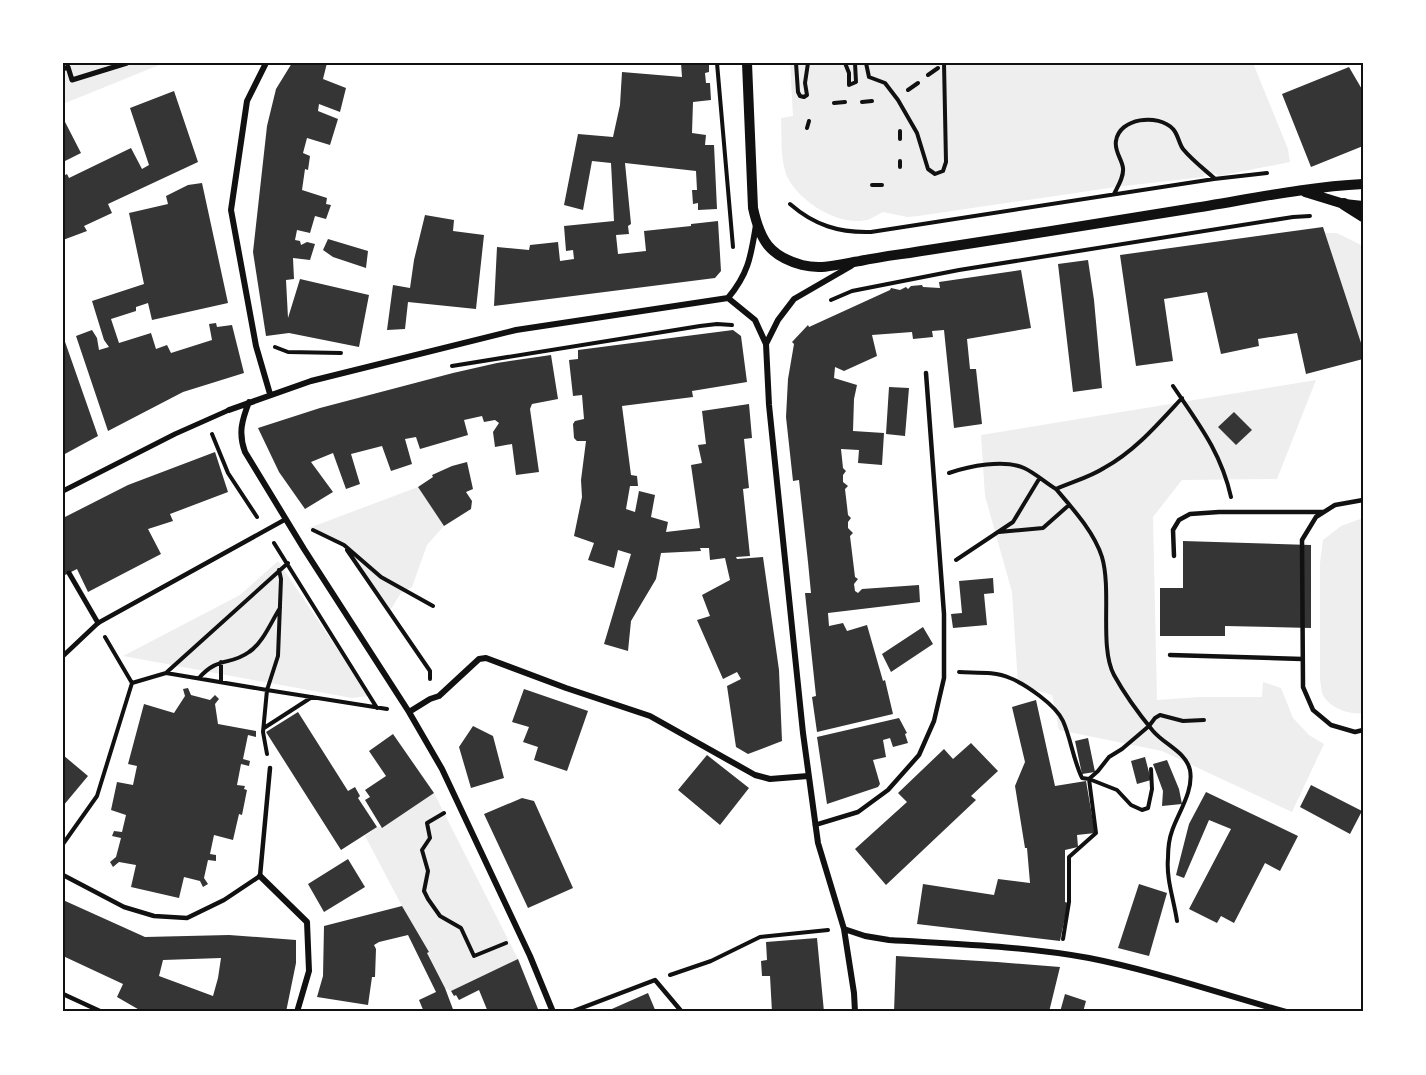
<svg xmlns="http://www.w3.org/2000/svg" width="1426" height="1075" font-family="Montserrat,sans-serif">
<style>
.green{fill:#eee}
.building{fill:#353535;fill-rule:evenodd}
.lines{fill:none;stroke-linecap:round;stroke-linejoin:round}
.path{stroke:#111;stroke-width:4}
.service{stroke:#111;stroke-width:4.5}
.pedestrian{stroke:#111;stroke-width:5}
.minor{stroke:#111;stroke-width:6}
.tertiary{stroke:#111;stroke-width:10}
.secondary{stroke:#111;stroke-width:12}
.neatline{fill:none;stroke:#111;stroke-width:2}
</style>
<rect width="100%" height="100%" fill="#fff"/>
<!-- green -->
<path class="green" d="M63,63H164L63,104Z
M790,63H1253L1288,149L1290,162L1219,176L1214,173L1203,175L1204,177L1123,186L918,216L907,217L883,212C879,214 874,217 870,219C841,229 797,201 786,174C780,156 782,136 781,118L793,116Z
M1325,233H1337L1363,246V349Z
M1316,380L1277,479L1182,480L1153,517L1157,700L1200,697H1262L1263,682L1281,688L1293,718L1309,735L1324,744L1292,812L1162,751L1059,730L1052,695L1018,685L1012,592L985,496L981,435Z
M418,487L444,526L427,545L412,587L401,593L389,612L344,545L309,528Z
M1363,518V713C1350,715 1332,709 1324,697C1321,693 1321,684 1320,679V563L1323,540L1341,526Z
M278,561L369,696L352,698L123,656L240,595Z
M434,793L518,959L451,991L445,988L427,953L429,952L402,906L365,836L377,827H382Z"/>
<!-- building -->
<path class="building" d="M292,63H327L323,79L346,88L340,112L319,104L318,111L338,119L330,145L307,138L303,153L310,156L308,170L305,169L302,190L327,198L326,204L331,205L326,219L315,216L310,233L297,230L295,240L300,241L301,245L307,242L315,244L310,260L293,258L294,279L286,280L288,318L300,279L369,295L359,347L289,333L266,336L253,252L267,126L276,89Z
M681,63H709V72L705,73L706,83H710L711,100L693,102L692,133L706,135L705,145H714L717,209L698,210V203L693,204L692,190H697L696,171L625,163L631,224L628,226L629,234L616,235L618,254L646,251L644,231L691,226V224L718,221L721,271L715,278L494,306L497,247L529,250L530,245L558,242L560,261L574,259L573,250L566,251L564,226L614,221L611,163L592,161L583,210L564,205L578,134L613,137L620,105L622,72L682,77Z
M1349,67L1363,91V146L1311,167L1282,94Z
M174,91L198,162L108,204L112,213L84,226L87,231L63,240V176L67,174L69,178L131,148L142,169L149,165L130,108Z
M63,118L81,153L63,162Z
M202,183L228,303L152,320L148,303L136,307V311L111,319L119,343L151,333L156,349L167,345L171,353L212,340L209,324L216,323L217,327L232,325L244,373L183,392L108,431L76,336L92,330L97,338L99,350L109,347L104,340L92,301L144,284L129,213L168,204L166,196L188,185Z
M425,215L454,220L453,231L484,235L476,309L408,302L405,329L387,330L393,285L410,288L414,260Z
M1323,227L1363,349V359L1306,374L1297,333L1258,339L1259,346L1221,354L1207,292L1164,299L1173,361L1136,366L1120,255Z
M328,239L368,251L366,268L333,257L323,250Z
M1088,260L1094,300L1102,388L1073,392L1058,264Z
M1021,270L1031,328L967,339L970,369H976L982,424L954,428L944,330L932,331L933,337L913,339L912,332L872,335L877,356L844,371L835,367L834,378L857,385L854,399L853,431L884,433L882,465L858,463L859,450L841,449L843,468L846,471L843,475V482L848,486L845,489L847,506L848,515L851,518L848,522V528L853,533L850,536L855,577L858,579L854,584L855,591L858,593L862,589L919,585L920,602L828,613L829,626L843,623L847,631L867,625L883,681L885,680L893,714L817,732L812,697L816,696L805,593H811L808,562L799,480L793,481L786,417L788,379L794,344L792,342L808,325L809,327L890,290L891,288L900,290L906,287L908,289L911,286L922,285L923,287L940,288L939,282Z
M733,330L741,336L747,382L692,391L693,397L622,406L631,475L637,476L638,486H630L626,509L635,512L639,491L655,495L651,517L668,522L666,532L700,528L691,465L702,463L698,445L706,444L702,411L749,404L752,438L744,439L749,488L743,489L750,556L736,557L737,559L763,557L779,670L782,741L748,754L736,747L727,686L741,679L737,672L723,679L697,620L710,616L702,595L730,580L725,558L710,560L709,548H700L701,551L661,553L656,579L631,621L628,651L604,644L631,554L618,550L614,568L588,560L594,543L574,536L582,497L581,480L586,441H577L574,438L573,424L575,421L584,419L582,395L573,396L569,360L578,359V350Z
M63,336L98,436L63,455Z
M551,355L558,399L532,404L530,409L539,472L516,475L512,444L495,447L493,432L499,423L495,420L484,422L482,416L464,420L468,435L420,449L416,437L405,439L412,464L391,471L382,446L351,454L360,484L346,489L333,453L311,462L333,492L305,509L279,472L258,428L320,408L453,373L497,363Z
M889,387L909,388L905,436L886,434Z
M1234,412L1252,430L1236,445L1218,427Z
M215,452L228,492L170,514L173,521L148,529L161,554L88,592L77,569L63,576V518L128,485Z
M467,462L473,489L466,492L472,501L471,509L444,526L418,487L433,477L432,475L452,466Z
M1183,541L1311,545V628L1225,626V636H1160V588H1183Z
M993,578L994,593L984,594L987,625L953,628L951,614L962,613L959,581Z
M923,627L933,644L891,672L882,654Z
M188,688L191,695L210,700L215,695L219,699L215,704L218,724L256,731V737L248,735L243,759L250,761L249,766L241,764L237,785L245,786L244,789L247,790L242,815L239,814L233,840L214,835L210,854L216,855V861L208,860L204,878L208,884L203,887L200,881L184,877L179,898L131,887L136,865L119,862L113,867L110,862L116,857L121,838L112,836L114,831L122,832L126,815L111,810L117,782L133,785L137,766L128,764L144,704L174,713L185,696L183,689Z
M524,689L588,711L567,771L534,760L538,747L523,742L529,727L512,722Z
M1036,700L1055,786L1086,781L1095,833L1077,835L1078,847L1065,850V902L1068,903L1060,941L917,924L923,884L994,895L998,879L1030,883L1027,848H1025L1015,786L1025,762L1012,707Z
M298,712L348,791L355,787L360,796L358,798L377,827L341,850L266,732Z
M899,718L907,733L905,734L908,743L893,747L890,738L883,740L886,757L873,760L880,784L878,787L827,804L817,737Z
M473,726L493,736L504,778L471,788L459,747Z
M393,734L434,793L382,828L365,800L370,797L365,790L386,776L369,751Z
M1088,738L1095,772L1082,774L1075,741Z
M971,743L998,771L971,796L976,800L886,885L855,849L907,802L898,793L944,749L953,759Z
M63,755L88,776L63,806Z
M707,755L749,788L720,825L678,790Z
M1145,757L1151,780L1137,784L1131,761Z
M1167,760L1179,789L1182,804L1162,806L1163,791L1153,764Z
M1311,785L1362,811L1350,834L1300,807Z
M1206,792L1298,836L1280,871L1265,863L1234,923L1221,916L1217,923L1189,909L1231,829L1209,820L1184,878L1176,875L1189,824Z
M522,798L534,801L573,888L528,908L484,814Z
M348,859L365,887L324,912L308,884Z
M1139,884L1167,893L1149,956L1118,948Z
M63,900L145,937L229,935L296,940V963L286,1012H143L117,997L123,984L63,956ZM221,958L218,978L213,996L159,976L163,960Z
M402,906L429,952L427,953L445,988L454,1012H424L419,1000L436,992L408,935L379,942L374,945L376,949L375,977H372L368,1005L317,997L323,976L324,926Z
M817,938L824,1012H772L770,976H762L761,961L767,960L766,942Z
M896,956L997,962L1060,967L1049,1012H894Z
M518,959L538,1009L532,1012H488L479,990L459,1000L456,995L454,996L451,991Z
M648,993L656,1012H605Z
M1065,994L1086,1001L1083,1012H1060Z"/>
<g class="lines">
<!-- path -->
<path class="path" d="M717,63L733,247
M796,63L798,92L800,96L804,97L807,95L805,83L808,63
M845,63L849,73V85L856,82L855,63
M866,63L869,77L885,83L898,100L917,133L928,169L935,174L943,171L946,162L944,63
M928,75L938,68
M908,90L918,83
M862,102L872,101
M834,103L845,102
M807,128L809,121
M900,131V139
M900,167V161
M872,185H882
M1114,194C1118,186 1124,177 1123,168C1122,159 1114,151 1116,141C1119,118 1158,113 1173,129C1178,134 1179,144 1183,149C1192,160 1204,169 1214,178
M790,204C814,225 839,233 871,232L1214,179L1267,173
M831,300L852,291L959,270L1293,217L1310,216
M275,347L288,352L341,353
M452,366L700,326L717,324L732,325
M1173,386C1198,423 1221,452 1231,497
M212,434L228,473L257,517
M949,473C969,466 1004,459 1024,468C1035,473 1046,483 1056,489C1072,482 1090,477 1104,468C1135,451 1158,424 1182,398
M1056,489C1073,509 1094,532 1102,557C1112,591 1099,647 1114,675C1125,695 1139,714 1153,731C1165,745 1186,752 1190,770C1194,791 1178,813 1172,831C1169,839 1168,850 1168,858C1166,879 1174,900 1177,921
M313,530L344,545L381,577L433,606
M999,532L1043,528L1069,505
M274,543L377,708
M347,550L430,671V679
M956,560L1013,522L1039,479
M279,570L281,579L278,656L267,690L387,709
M105,637L132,683
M167,672L288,563
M959,672C975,673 994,671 1010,678C1025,684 1056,705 1063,721C1071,739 1073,759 1082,778L1089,779L1096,833L1069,857V902L1063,939
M199,678C218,656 230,666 249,652C263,643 271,622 280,608
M221,682V662
M132,683L166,673L267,690L263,732L267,754
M264,728L312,697
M1151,769L1152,789L1148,808L1142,810L1131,805L1117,790L1089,779L1098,771L1109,757L1122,749L1149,726L1155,718L1160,715L1183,721L1204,720
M444,813L427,823L430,838L422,850L428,871L424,891L428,899L440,916L461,928L474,956L506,943
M63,844L97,796L132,683
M670,975L711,961L760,937L828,930"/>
<!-- service -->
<path class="service" d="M1363,500L1335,505L1316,517L1302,540L1303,687L1313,710L1331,725L1355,732L1363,730
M1174,556L1173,530L1179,520L1190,514L1219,512H1323
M1170,655L1302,659
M63,656L98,623L286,519
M815,825L858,812L888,790L919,755L934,721L944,678V614L926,373
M63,875L124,907L154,916L187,918L224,900L260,876L270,768
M63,994L102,1012
M571,1012L655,980L682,1012"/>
<!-- pedestrian -->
<path class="pedestrian" d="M63,69L68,67L72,80L127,63
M63,491L175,434L229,410
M69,573L98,623"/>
<!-- minor -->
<path class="minor" d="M266,63L247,101L231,210L256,346L270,394
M728,298L755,320L766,344L769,405L803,733L818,843L844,929L854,993L855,1012
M766,344L778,320L794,299L851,266
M249,402C242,420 238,433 245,452L304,549L409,712L442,769L530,956L553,1012
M229,410L311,381L516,330L728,298C749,273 751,255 756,225
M409,712L430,699L439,696L479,659L486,658L566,688L650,716L755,775L770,779L808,776
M260,876L307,922L309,971L297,1012
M844,929L865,936L889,940C955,944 1023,946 1089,958C1155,971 1221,994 1286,1012"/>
<!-- tertiary -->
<path class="tertiary" d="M747,63L753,208C760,240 769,256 802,265C822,270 841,264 860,261C883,256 905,254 928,250C1015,237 1101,223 1188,209C1246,200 1304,187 1363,184
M1305,192L1344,204L1363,206"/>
<!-- secondary -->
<path class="secondary" d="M1344,204L1363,216"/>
</g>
<!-- border -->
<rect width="1426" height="1075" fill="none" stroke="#ffffff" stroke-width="129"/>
<rect x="64" y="64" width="1298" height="946" class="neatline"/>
</svg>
